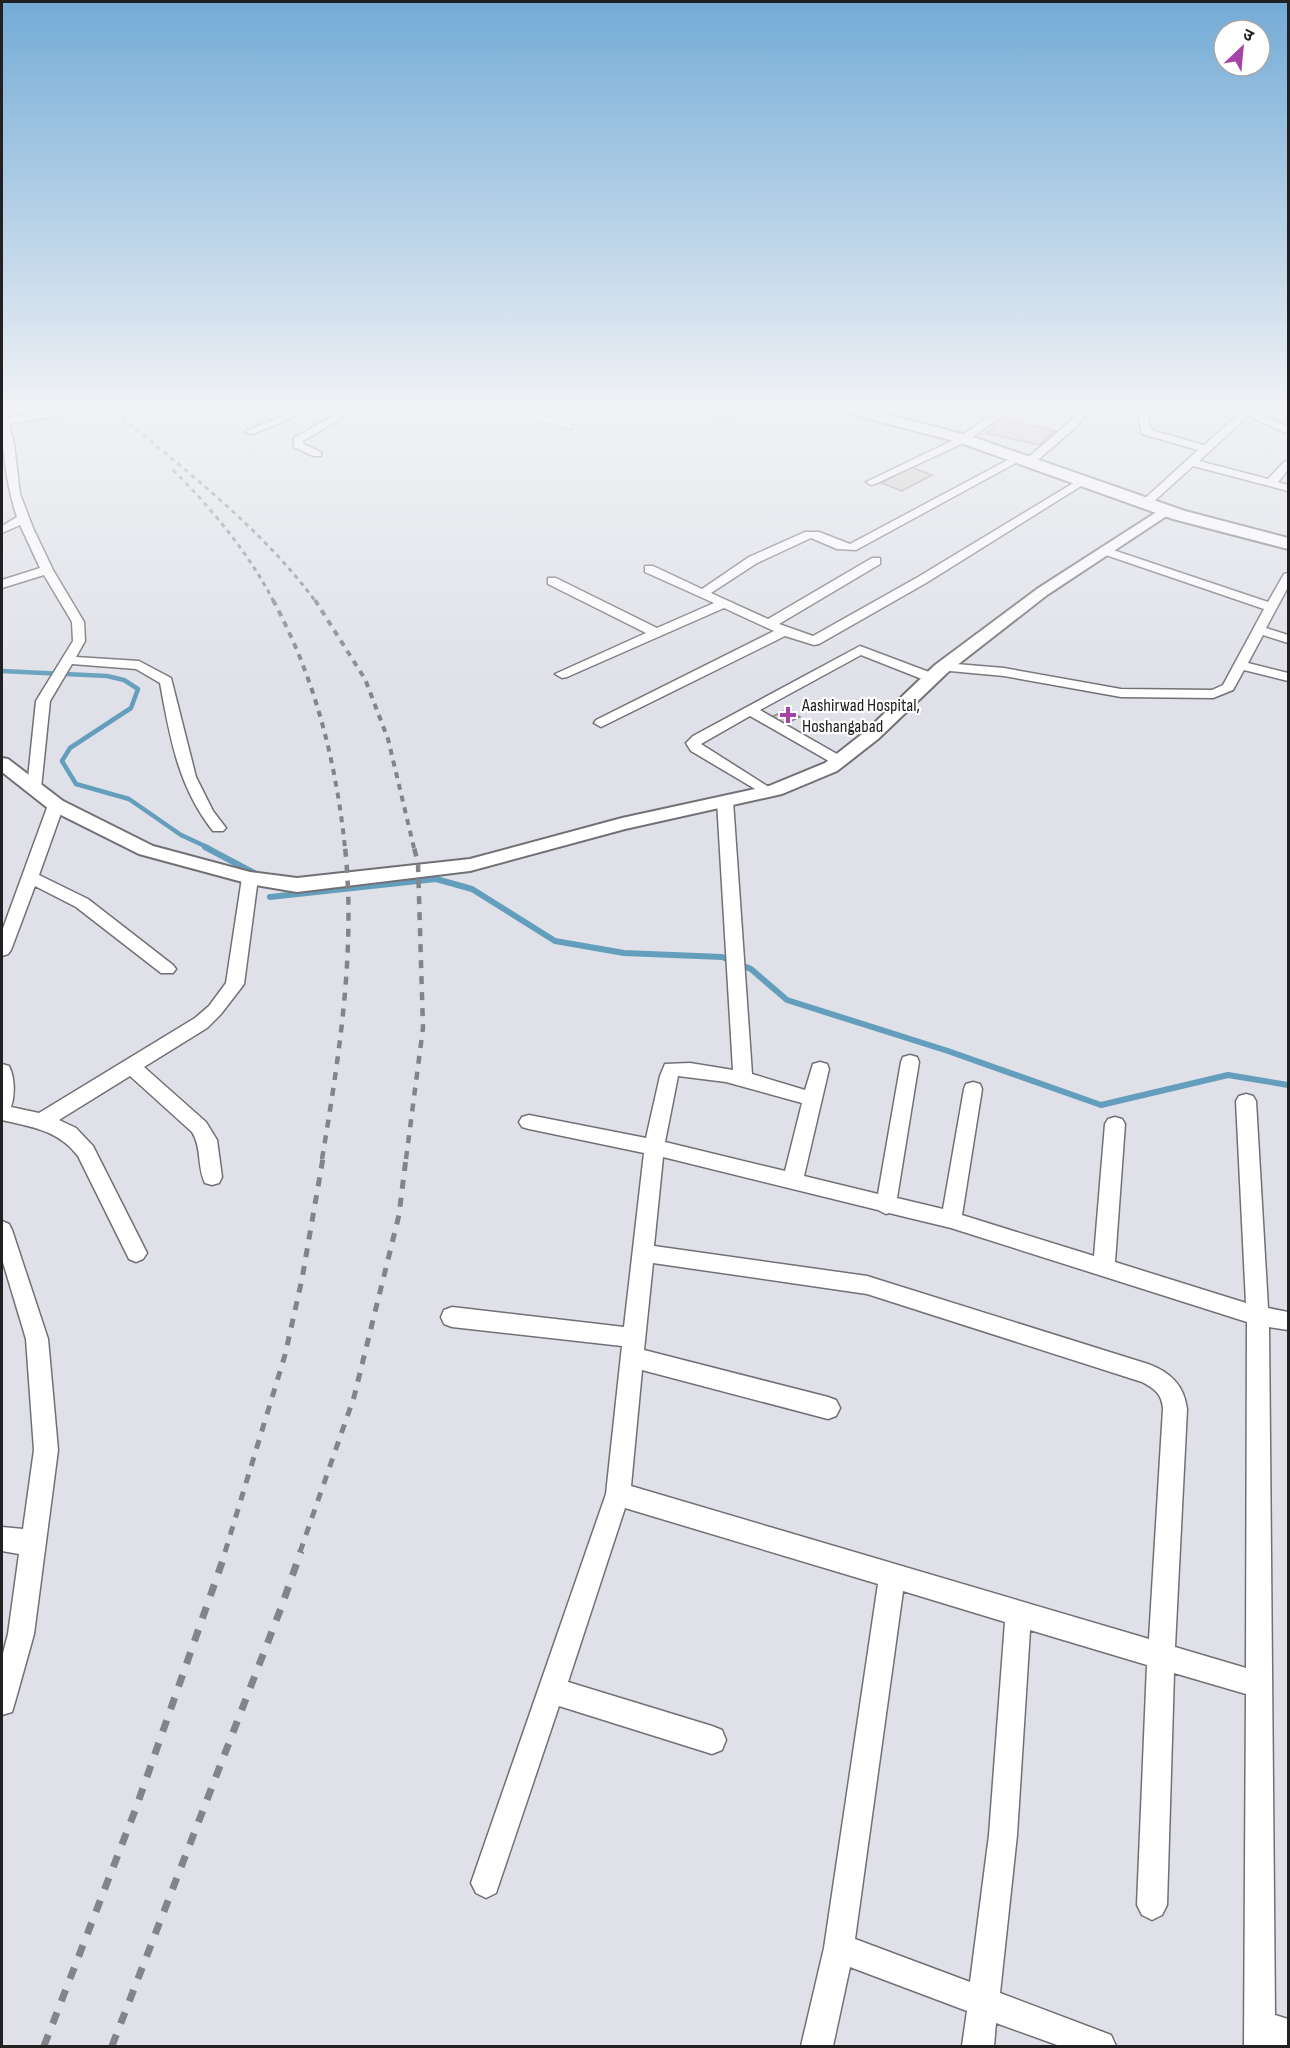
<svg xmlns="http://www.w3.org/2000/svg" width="1290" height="2048" font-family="'Sofia Sans Condensed','Noto Sans Devanagari',sans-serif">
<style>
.green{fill:#c9ccf4}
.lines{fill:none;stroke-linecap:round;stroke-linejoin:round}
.stream-far1{stroke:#639ebc;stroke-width:4.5}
.stream{stroke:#639ebc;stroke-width:6}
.building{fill:#cec7c4;stroke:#8c8583;stroke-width:1.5}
.minor-tunnel{stroke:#babbc1;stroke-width:11;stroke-dasharray:11 5;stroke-linecap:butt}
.service-casing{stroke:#707076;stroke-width:7}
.minor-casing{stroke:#707076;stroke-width:3}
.tertiary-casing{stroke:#707076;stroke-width:4}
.primary-casing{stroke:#707076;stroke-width:4}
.service{stroke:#fff;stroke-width:5}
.minor{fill:#fff;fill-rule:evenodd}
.tertiary{fill:#fff;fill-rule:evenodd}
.primary{fill:#fff;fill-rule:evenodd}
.rail-far4{stroke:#838489;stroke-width:3;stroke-dasharray:4.5 4.5;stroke-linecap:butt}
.rail-far3{stroke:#838489;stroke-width:4;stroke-dasharray:6 6;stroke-linecap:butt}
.rail-far2{stroke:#838489;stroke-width:4.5;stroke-dasharray:8 8;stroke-linecap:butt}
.rail-far1{stroke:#838489;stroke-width:5;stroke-dasharray:9 9;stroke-linecap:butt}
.rail{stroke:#838489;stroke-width:7;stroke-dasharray:12 12;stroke-linecap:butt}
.poi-dot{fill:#a643a9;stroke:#fff;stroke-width:2}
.labels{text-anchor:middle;stroke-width:4.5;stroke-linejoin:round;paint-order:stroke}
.far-poi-label{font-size:18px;fill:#212124;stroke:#fff;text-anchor:start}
</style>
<rect width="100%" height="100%" fill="#e0e1e8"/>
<!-- green -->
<path class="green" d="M716,406H762L728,425L698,415Z"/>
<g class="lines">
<!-- stream-far1 -->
<path class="stream-far1" d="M2,671L107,676L124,680L138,689L131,708L70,748L62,761L76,784L129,799L181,835L209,848"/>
<!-- stream -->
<path class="stream" d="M205,847L256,874
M270,897L436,879L472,889L555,941L624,953L722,957L751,969L787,1000L948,1051L1101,1105L1228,1075L1288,1085"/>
</g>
<!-- building -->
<path class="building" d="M997,417L1055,431L1039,445L986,433L996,425L990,424Z
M911,467L932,475L902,491L881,483Z
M788,709L800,717L783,725L771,717Z"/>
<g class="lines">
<!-- minor-tunnel -->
<path class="minor-tunnel" d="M57,413L87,406"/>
<!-- service casing -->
<g class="service-casing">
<path id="service" d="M500,406L570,427
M462,413L476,406"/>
</g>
<!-- minor casing -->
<g class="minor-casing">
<path id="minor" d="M307,406H320L253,434L244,432Z
M351,406H362L303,441V444L321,452V456H313L294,447V438Z
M1004,406H1015L968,441L875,484L871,485L866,482L960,437Z
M1083,406H1093L1075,428L1033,464H1025V460L1067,424Z
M1136,406H1146L1151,430L1204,445L1248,406H1258L1253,411L1288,427V434L1248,416L1199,461L1268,479L1284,462L1288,461V470L1278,482L1288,485V491L1193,466L1150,505H1142V501L1198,450L1142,434Z
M57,410L62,413L61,415L9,424L14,444L20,494L33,528L53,570L84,622L85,641L76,657L139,661L171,678L196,777L213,811L226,828L223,831H213C178,787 170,737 160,683L136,669L72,664L50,701L41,788L34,792L27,788L36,701L73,641L72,622L44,575L2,588V580L40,568L20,525L2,533V526L17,517C6,484 2,448 2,413L6,414L8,418Z
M1017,455L1022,458L1021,460L856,550L837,549L811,538L757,563L711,593L768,619L872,558H880V564L779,624L813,636L918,577L1080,479H1088L1089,481L926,583L819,644L814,645L785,636L601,727L594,723L596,720L774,631L724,608L567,677L562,678L555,674L646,633L548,584V578H556L657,628L714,603L645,572V566H653L702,589L749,557L805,532H819L850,544Z
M1104,547L1268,602L1284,574L1288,573V587L1266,628L1288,635V643L1263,635L1248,663L1288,673V681L1244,670L1233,690L1213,698L1121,697L1004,676L939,670L937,667L944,663L1004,668L1121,689L1212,690L1223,685L1264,609L1100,553V549Z
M860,646L937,675L939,678L937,681H927L861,655L760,710L844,758L846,761L844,764H834L750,716L701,744L772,789L774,792L767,796L691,751L686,743L693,736Z
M725,796L733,801L752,1074L805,1090L813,1064L820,1062L827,1064L829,1069L804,1176L878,1194L901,1062L903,1057L910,1055L917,1057L919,1062L897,1198L943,1209L964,1089L966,1084L973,1082L980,1084L982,1089L962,1215L1094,1256L1105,1124L1108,1119L1115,1117L1122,1119L1125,1124L1115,1262L1246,1303L1236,1101L1239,1096L1246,1094L1253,1096L1256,1101L1268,1308L1288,1312V1330L1269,1327L1275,2015L1288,2019V2046H1244L1246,1694L1174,1673L1167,1905L1162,1915L1152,1920L1142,1915L1137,1905L1147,1665L1030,1630L1017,1835L1000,1993L1111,2035L1116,2046H1060L996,2023L994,2046H962L967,2011L850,1967L833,2046H801L824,1948L878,1584L625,1508L568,1682L712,1726L722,1730L726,1740L722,1750L712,1754L559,1706L496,1893L486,1898L476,1893L471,1883L606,1494L622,1346L452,1327L444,1324L441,1317L444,1310L452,1307L624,1327L644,1153L529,1129L522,1127L519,1122L522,1117L529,1115L646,1138L660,1076L665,1064L690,1063L733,1070L717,801ZM678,1076L726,1082L802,1103L785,1171L665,1142ZM663,1157L878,1210L886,1214L889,1213L951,1228L1247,1322L1246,1668L1175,1647L1187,1409C1184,1385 1170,1372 1148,1364L867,1276L654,1246ZM653,1263L867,1294L1142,1382C1155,1389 1162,1394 1163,1409L1149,1639L631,1486L642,1370L828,1419L836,1416L840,1408L836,1400L828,1397L644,1350ZM903,1591L1005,1622L989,1835L970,1982L855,1939Z
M56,800L64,805L39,875L88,899L173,965L176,969L173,973H161L76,907L35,886L11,950L8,954L2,956V931L48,805Z
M250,873L258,878L244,984L241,988L221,1014L207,1028L144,1067L206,1122L217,1140L222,1177L219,1183L212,1185L205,1183C197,1167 202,1148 192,1132L130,1076L59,1120L76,1128L93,1146L147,1253L143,1259L136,1262L129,1259L78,1156C58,1130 32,1127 2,1120V1064L9,1066C15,1078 15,1095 11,1107L39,1113L195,1018L209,1006L226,983L242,878Z
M2,1221L9,1224L12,1230L48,1339L58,1450L34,1634L15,1702L12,1712L2,1715V1657L8,1634L19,1554L2,1551V1527L23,1529L34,1450L26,1339L2,1259Z"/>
</g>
<!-- tertiary casing -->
<g class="tertiary-casing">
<path id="tertiary" d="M1166,506L1173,510L1171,513L1047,595L947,673L878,739L837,771L782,794L625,829L470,871L297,892L250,884L139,854L49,809L2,772V758L8,759L63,801L153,846L250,872L297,878L470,859L622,818L769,786L825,763L866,731L935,665L1037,589Z"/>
</g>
<!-- primary casing -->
<g class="primary-casing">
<path id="primary" d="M830,406H854L970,436L1185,511L1288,538V549L1173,519L958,442L832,409Z"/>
</g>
<!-- service -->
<use href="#service" class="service"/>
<!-- minor -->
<use href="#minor" class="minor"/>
<!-- tertiary -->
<use href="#tertiary" class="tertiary"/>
<!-- primary -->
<use href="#primary" class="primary"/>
<!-- rail-far4 -->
<path class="rail-far4" d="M108,406C181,467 259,525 316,602
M173,470C213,510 248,552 274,602"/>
<!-- rail-far3 -->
<path class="rail-far3" d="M273,600C315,678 336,761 345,848
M315,600L365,679L388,739L414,848"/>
<!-- rail-far2 -->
<path class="rail-far2" d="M322,1159C339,1057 356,950 345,847
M406,1159L423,1028L418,864L414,847"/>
<!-- rail-far1 -->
<path class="rail-far1" d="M225,1552L285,1355L302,1279L323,1158
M300,1552L354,1397L399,1215L406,1158"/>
<!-- rail -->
<path class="rail" d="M44,2046L136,1808L226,1551
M112,2046L281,1608L301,1551"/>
</g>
<!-- sky -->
<linearGradient id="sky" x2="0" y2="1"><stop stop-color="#73abd6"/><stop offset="0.59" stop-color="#f1f2f5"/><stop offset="1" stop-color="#f1f2f5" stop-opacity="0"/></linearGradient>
<rect width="1290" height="692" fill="url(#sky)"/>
<!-- markers -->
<path class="poi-dot" d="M785 706h6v6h6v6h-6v6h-6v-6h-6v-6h6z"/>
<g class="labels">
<!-- far-poi labels -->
<g class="far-poi-label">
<text x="802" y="711">Aashirwad Hospital,<tspan x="802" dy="21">Hoshangabad</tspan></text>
</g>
</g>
<!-- border -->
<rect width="1290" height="2048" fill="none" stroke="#212124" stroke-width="6"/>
<!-- north arrow -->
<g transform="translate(1242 48) rotate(26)"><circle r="28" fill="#ffffff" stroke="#a6a6a7" stroke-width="1.5"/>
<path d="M0-4.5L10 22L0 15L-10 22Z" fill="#a643a9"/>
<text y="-9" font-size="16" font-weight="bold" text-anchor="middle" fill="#212124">उ</text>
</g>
</svg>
